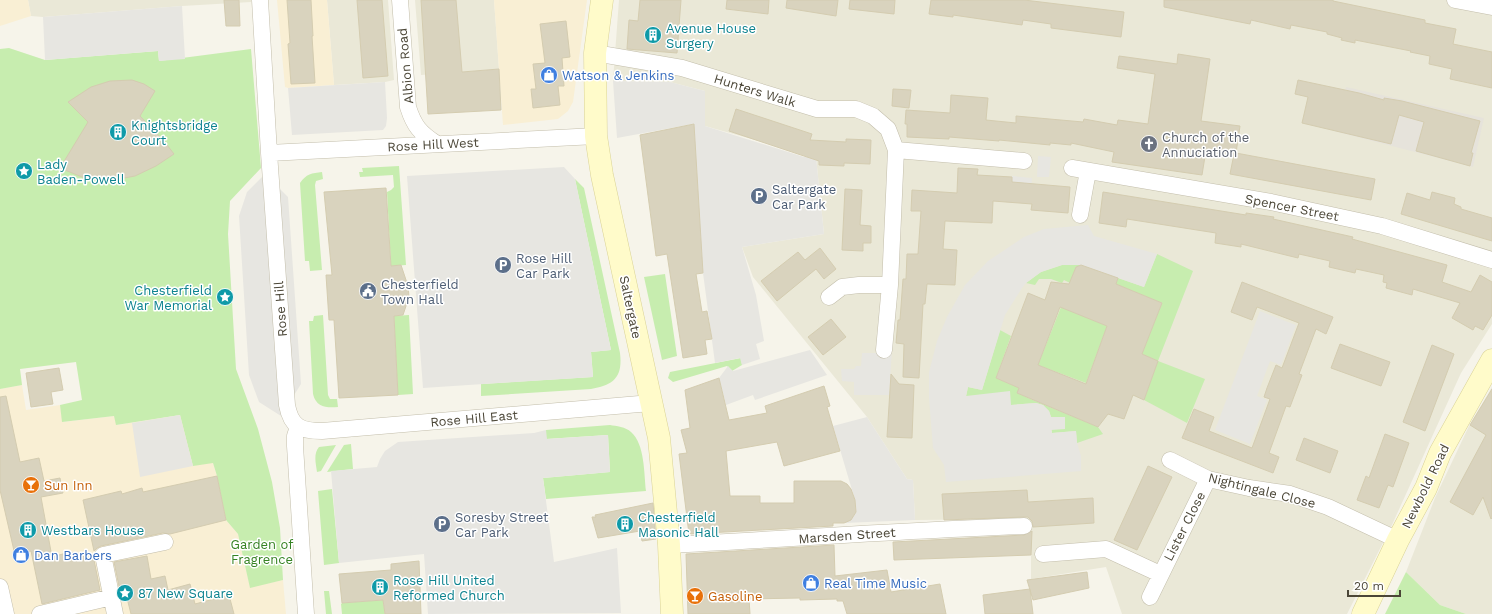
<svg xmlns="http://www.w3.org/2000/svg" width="1492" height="614" font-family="'Work Sans',sans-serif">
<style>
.residential{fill:#eae8d7}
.commercial{fill:#f9efd4}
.industrial{fill:#e6e3db}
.green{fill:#c7edaf}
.parking{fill:#e7e6e1}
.building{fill:#d9d3be;stroke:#d4ccb0;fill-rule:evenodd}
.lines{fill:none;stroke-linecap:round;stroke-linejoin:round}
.street-casing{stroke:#c3beab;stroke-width:17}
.secondary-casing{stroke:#dad396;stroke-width:23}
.street{stroke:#fff;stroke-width:16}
.secondary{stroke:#fffbca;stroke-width:22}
.labels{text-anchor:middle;stroke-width:3;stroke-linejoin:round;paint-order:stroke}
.culture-label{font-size:13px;fill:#0d838f;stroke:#fff;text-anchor:start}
.street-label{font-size:13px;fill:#4b4637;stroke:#fff}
.shop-label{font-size:13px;fill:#366cbe;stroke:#fff;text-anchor:start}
.worship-label{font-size:13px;fill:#5b616d;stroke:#fff;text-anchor:start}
.service-label{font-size:13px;fill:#4e5e75;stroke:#fff;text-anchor:start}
.food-label{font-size:13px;fill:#c56008;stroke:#fff;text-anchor:start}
.park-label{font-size:13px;fill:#378324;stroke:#fff}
</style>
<rect width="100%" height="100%" fill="#f6f4ea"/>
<!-- residential -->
<path class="residential" d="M28,0H251V2L182,6L43,17L31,16Z
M327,0H388L394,80L385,82L334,85Z
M415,0H494L499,69L421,75Z
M619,0H1492V324L1461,373L1391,527L1347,614H1122L1106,567L1031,579V535L1029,519L915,520L913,480L907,479L867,417L753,277L742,247L824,234L816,157L705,126V91L670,82L613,81Z
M1492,387V614H1466L1440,605L1406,572L1435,498L1469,426Z"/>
<!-- commercial -->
<path class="commercial" d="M0,0H28L31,16L0,26Z
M277,0H327L334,85L288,88L285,87Z
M494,0H587L573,102L568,111L558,119L503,125Z
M22,385L26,410L60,405L63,422L114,416L117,425L180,415L213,463L217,476L226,520L238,534L250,587L283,580L286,614H0V389Z"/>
<!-- industrial -->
<path class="industrial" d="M1346,87L1484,118L1473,167L1334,131Z"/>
<!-- green -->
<path class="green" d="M9,48L45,60L158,51L159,61L251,49L261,168L230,201L228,234L236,369L258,429L272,482L280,528L283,580L250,588L238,534L226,520L217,476L213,463L193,466L180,415L116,425L114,416L62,422L60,405L82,400L76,362L20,369L22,385L0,389V49Z
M399,166L406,265L391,266L387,192L391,190L394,187L393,175L360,177L359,172H363L362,168Z
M322,172L323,179L316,181L315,185L322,270L310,271L309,261H305L300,183C306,174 312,173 322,172Z
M575,179L584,188L620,353C623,378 613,385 591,389L481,396V384L593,377L591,352L611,350Z
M1157,254L1193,271L1158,361L1205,379L1187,423L1144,400L1158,361L1142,354L1162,303L1116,284L1118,278L1144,287Z
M1062,265H1081L1076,267L1070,283L1064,280L1062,283L1051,279H1039L1035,285L1026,283L1041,272Z
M665,274L677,356L662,360L644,277Z
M1061,307L1107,326L1086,383L1038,365Z
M323,315L328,395L330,399H337L338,407C326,408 316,407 313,394L309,321H313L314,316Z
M409,315L413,394L398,395L394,316Z
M1000,330L1011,336L996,378L1019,388L1018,393L1028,398L1098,427L1103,434L1077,443L1076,431L1052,433L1051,417L1049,411L1043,405L1036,403L1011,405L966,397L968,387L982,390Z
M741,358L742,365L732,371L727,366L673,382L668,378L670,372Z
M610,425C616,426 626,427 631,432C645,444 644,474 646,491L546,499L543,478L610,472L608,435L546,439V430Z
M351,444L353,469L327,472L344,445Z
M336,445L321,471L317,472C316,464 313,454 319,447Z
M332,489L339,563L324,565L318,491Z
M1406,572L1440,605L1466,614H1385Z
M324,591H329L332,614H326Z
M383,600L385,614H342L341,604L342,603Z"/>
<!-- parking -->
<path class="parking" d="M182,6L185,59L159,61L158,51L45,60L43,17Z
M613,81L670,82L705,91V126L804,157H816L824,234L742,247L756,295L764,341L756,344L760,359L742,365L740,358L715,363L703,273L693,124L617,138Z
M385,82L387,118L386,126L383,130L292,135L288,88Z
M1038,156L1051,157L1049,177H1037Z
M564,167L575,179L611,350L591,352L593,377L423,388L407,176Z
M265,174L288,197L301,384L281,416L259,402L249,375L239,216L247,192Z
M1012,176L1032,178L1031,194L1011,193Z
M1088,225L1094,236L1157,254L1144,287L1081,265H1062L1041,272L1026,283L1022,288L1005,315L982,390L968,387L966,396L1010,391L1011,405L1036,403L1043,405L1049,411L1051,417H1065V429L1051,430L1052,433L1076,431L1077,443L1081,456V471L946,482L944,465L933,448L929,398V372L937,341L947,317L965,285L988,261L1024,237L1044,229Z
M1260,311L1296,325L1281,365L1270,361L1257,396L1267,400L1250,444L1215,430Z
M810,350L827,375L755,400L753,395L726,405L719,378L728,366L733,371Z
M892,350L889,395H854V382L842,381L841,369H854L856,366H861L862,353H876L877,351Z
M180,415L193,466L140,477L132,423Z
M867,417L907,479L913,480L915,520L844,523L851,520L856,512L855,500L833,426Z
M546,430L547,439L608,435L610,472L543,478L554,562L617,548L621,613L428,614L424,554L339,563L331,471L377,467L380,459L385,451L398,442L534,433Z"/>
<!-- building -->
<path class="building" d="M224,0H239L240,26H226Z
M287,0H311L313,36H312L315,83L291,84L288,44L290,43Z
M357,0H382L388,76L363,78Z
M421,0H456L462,72L499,69L501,110L428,114Z
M640,0H681L677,53L627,49L629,20L638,21Z
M727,0H769L768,14L726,9Z
M787,0H838L836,16L786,8Z
M850,0H895L894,14L849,9Z
M931,0H1024L1124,12L1121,37L1051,28V24L1023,20L1022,25L953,15V17L929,14Z
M1164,0H1333V1L1425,20V23L1456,29L1453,44L1492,52V88L1450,79L1452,69L1429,64L1430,56L1410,52L1411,51L1355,40V43L1341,40L1342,38L1327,34V32L1291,25L1290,29L1251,20L1250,24L1164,7Z
M566,21L570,57L562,58L564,86H558L560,105L533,108L531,89H536L533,64L545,63L540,24Z
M1178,54L1210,59L1201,121L1240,126L1236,153L1375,179L1371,200L1230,174L1234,154L1206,150L1202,175L1112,162L1114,152L1071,143V145L1050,143V145L999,140V141L949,137V139L907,137V124H905L906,110L950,113L951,95L988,98L986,120L1016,123V116L1083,122L1084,119L1117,125L1118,120L1148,124L1155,74L1117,68L1119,56L1177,64Z
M132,80L144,84L155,91L140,116L164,141L174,154L156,166L135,176L119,179L99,180L82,177L60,168L88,122L68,102L91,87L110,81Z
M1298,80L1359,93L1384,100V98L1402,101L1480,121L1471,153H1473L1470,166L1416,151L1424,122L1399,115L1391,144L1302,123L1308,97L1295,94Z
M893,89L911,90L909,108L892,106Z
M736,109L812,134L810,140L846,142V139L871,140L870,164L844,163V166L819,165V161L729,131Z
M694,124L703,273L696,274L702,312L707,311L712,339L705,340L707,354L683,358L667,254L656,256L640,135Z
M958,168L978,169L977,175L1012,177V182L1070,187L1068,213L1031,210L1032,204L993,201L992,223L945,221L943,249L957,250L955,285L927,284L925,304H923L919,378L903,377L904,344L896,343L898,320H900L903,279H906L907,254H918L921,211H911L912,190L957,193Z
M386,188L391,266L401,265L408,286L409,297L403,315L394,316L398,395L339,398L334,320H329L326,275H332L324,192Z
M845,189L862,190L860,225L871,226V243H863V251L842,250Z
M1103,192L1246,215V213L1274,217L1273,219L1353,237L1352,239L1447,265L1442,282L1471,292L1480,275L1492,282V315L1483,330L1475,326L1473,330L1452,318L1460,303L1413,289L1412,295L1386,288L1387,283L1383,282L1384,275L1356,269L1355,273L1329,267L1330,261L1299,254L1298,258L1241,244V247L1215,243L1216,233L1127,219L1126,227L1099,223Z
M1432,192L1455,198L1454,204L1461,207V209L1492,218V241L1401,214L1407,193L1430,200Z
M820,248L836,269L824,279L816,269L777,301L761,281L798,252L805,260Z
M1081,265L1118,278L1116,284L1162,303L1142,354L1158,361L1144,400L1133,395L1124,419L1108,414L1098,427L1017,393L1019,388L996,378L1028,293L1045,300L1051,282L1069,284L1076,267ZM1060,307L1107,326L1086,384L1038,365Z
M1242,282L1333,317L1326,334L1316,329L1299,374L1302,375L1290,407L1286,406L1269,453L1279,457L1273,473L1182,438L1194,409L1214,417L1209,431L1252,448L1270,399L1264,397L1267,388L1276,365L1282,368L1299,323L1257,307L1252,320L1231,312Z
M831,319L846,337L823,355L808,337Z
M1340,344L1390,362L1381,386L1331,368Z
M1432,345L1454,354L1425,431L1403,422Z
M59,368L63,390L51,392L53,404L31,407L26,373Z
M891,374L899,384L914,385L912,438L887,437Z
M719,378L729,420L767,413L765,406L824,386L830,406L827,407L840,451L784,466L777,442L726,451L730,496H760V503H794V481H841L847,484L851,489L855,500L856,512L851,520L844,523H833V526L689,534L679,454L687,453L681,430L690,428L685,390Z
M1492,389V518L1491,519L1483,497L1473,515L1450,502L1486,435L1470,425Z
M6,396L20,462L39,458L44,481L60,478L63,493L41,497L52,557L70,552L94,560L100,590L42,604L31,551L15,555L0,490V397Z
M1385,434L1409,443L1393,487L1388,485L1379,508L1357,500L1366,476L1369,478Z
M1304,438L1338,451L1330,473L1296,460Z
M1148,466L1172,477L1137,550L1114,540Z
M217,476L226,520L170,534L163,533L101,546L97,548L94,551L83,500L121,491L122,494L142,488L143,492Z
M1027,490L1028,502L1093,498L1094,523L1033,527L1032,521L1028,517H1024L944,520L942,494Z
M653,503L656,539L642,541L640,531L598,538L592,517H596L595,515Z
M1032,531L1031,555L894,560L893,542L1024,535Z
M834,545L835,576L887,570L891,592L940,584L946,614H847L843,601H837V599L800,600V598L749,599L750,614H688L686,554Z
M147,556L151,579L165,576L168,590L190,584L195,604L229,595L234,614H131L125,590L120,591L114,562Z
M419,561L421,614H385L383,600L342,603L339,574L391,570V564Z
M1087,572L1089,588L1033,600L1027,580Z
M1030,589L1033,614H985L983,595Z"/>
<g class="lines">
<!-- street casing -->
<g class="street-casing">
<path id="street" d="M260,0L269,153L287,405C291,427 301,431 322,431L651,403
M400,0L408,107C414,126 420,133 437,144
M1455,0L1492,7
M595,53L682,68L817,109H856L873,116L888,129L896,150L890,285L884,350
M896,150L1024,161
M269,153L596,136
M1072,168L1271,202L1382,226L1492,260
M1080,215L1088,171
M829,297L842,287L859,285H890
M298,427L295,436V446L306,614
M1170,460L1208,479L1249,488L1290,494L1328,507L1398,540
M669,545C787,539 905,530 1024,526
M1043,554L1106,549L1160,574
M0,587L6,614
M1150,597L1208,479
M40,614L112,597
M115,614L103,555L165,542"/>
</g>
<!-- secondary casing -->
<g class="secondary-casing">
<path id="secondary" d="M602,0L595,53L596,136L602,175L659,438L669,545L672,614
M1363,614L1398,540L1426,488L1440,453L1492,360"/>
</g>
<!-- street -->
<use href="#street" class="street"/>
<!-- secondary -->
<use href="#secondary" class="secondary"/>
</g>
<!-- icons -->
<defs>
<g id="building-disc" transform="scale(0.9)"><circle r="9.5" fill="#0f9aa8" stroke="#fff"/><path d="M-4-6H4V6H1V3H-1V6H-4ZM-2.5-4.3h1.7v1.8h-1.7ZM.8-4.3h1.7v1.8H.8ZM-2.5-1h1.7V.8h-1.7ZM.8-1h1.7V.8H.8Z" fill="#fff"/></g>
<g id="shop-disc" transform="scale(0.9)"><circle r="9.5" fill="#3f7fe0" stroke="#fff"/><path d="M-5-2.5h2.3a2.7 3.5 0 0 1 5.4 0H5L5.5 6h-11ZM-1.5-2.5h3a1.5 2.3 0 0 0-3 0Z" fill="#fff"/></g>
<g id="church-disc" transform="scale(0.9)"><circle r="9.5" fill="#6b7280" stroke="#fff"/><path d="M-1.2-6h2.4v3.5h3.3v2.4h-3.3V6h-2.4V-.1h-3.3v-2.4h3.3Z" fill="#fff"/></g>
<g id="sight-disc" transform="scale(0.9)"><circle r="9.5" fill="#0f9aa8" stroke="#fff"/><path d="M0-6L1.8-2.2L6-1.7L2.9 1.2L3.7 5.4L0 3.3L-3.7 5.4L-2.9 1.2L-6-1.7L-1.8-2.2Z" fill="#fff"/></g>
<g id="parking-disc" transform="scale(0.9)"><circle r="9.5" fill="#5c6f8a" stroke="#fff"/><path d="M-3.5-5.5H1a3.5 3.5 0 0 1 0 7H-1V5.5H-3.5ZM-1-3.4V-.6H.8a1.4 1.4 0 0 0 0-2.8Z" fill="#fff"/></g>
<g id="civic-disc" transform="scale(0.9)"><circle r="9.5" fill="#5c6f8a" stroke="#fff"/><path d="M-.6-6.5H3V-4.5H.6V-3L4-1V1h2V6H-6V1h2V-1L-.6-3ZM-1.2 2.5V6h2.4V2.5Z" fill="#fff"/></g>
<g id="bar-disc" transform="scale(0.9)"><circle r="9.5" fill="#e8710a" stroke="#fff"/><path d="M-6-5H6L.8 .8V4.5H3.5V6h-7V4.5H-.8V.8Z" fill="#fff"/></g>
</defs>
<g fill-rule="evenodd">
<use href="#building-disc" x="653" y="35"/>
<use href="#shop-disc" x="549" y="75"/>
<use href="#building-disc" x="118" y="132"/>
<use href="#church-disc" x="1149" y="144"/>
<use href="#sight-disc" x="24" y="171"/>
<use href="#parking-disc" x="759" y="196"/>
<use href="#parking-disc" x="503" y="265"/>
<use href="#civic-disc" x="368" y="291"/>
<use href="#sight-disc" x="225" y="297"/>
<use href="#bar-disc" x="31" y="485"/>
<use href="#parking-disc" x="442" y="524"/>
<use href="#building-disc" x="625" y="524"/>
<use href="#building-disc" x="28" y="530"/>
<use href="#shop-disc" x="21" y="555"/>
<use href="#shop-disc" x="811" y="583"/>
<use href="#building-disc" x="380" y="587"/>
<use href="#sight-disc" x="125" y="593"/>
<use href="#bar-disc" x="695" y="596"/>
</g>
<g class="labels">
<!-- culture labels -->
<g class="culture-label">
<text x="666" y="33">Avenue House<tspan x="666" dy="15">Surgery</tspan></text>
<text x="131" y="130">Knightsbridge<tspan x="131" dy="15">Court</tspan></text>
<text x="37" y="169">Lady<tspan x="37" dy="15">Baden-Powell</tspan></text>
<text x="212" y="295" text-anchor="end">Chesterfield<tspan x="212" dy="15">War Memorial</tspan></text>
<text x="638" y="522">Chesterfield<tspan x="638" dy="15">Masonic Hall</tspan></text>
<text x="41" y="535">Westbars House</text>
<text x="393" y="585">Rose Hill United<tspan x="393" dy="15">Reformed Church</tspan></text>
<text x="138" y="598">87 New Square</text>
</g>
<!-- street labels -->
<g class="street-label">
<text transform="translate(405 66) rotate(-95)" y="5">Albion Road</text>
<text transform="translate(755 90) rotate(17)" y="5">Hunters Walk</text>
<text transform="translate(433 144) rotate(-3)" y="5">Rose Hill West</text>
<text transform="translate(1292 207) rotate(11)" y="5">Spencer Street</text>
<text transform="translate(631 307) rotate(78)" y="5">Saltergate</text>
<text transform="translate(280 309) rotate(-94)" y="5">Rose Hill</text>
<text transform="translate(474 418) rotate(-5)" y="5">Rose Hill East</text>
<text transform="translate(1425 486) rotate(-64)" y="5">Newbold Road</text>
<text transform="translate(1262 490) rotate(14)" y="5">Nightingale Close</text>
<text transform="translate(1184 526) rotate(-63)" y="5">Lister Close</text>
<text transform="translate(847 535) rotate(-4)" y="5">Marsden Street</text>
</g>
<!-- shop labels -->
<g class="shop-label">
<text x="562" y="80">Watson &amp; Jenkins</text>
<text x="34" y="560">Dan Barbers</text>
<text x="824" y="588">Real Time Music</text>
</g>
<!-- worship labels -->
<g class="worship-label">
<text x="1162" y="142">Church of the<tspan x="1162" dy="15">Annuciation</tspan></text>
</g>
<!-- service labels -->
<g class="service-label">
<text x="772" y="194">Saltergate<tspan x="772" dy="15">Car Park</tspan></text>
<text x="516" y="263">Rose Hill<tspan x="516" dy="15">Car Park</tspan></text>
<text x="381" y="289">Chesterfield<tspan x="381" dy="15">Town Hall</tspan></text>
<text x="455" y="522">Soresby Street<tspan x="455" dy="15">Car Park</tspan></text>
</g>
<!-- food labels -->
<g class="food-label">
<text x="44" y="490">Sun Inn</text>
<text x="708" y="601">Gasoline</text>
</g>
<!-- park labels -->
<g class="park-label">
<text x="262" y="549">Garden of<tspan x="262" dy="15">Fragrence</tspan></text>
</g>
</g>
<!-- scale -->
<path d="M1348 590v6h52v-6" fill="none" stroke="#4b4637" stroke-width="2"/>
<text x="1354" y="590" font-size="12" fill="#4b4637" stroke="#ffffff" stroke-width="3" paint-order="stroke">20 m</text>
</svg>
